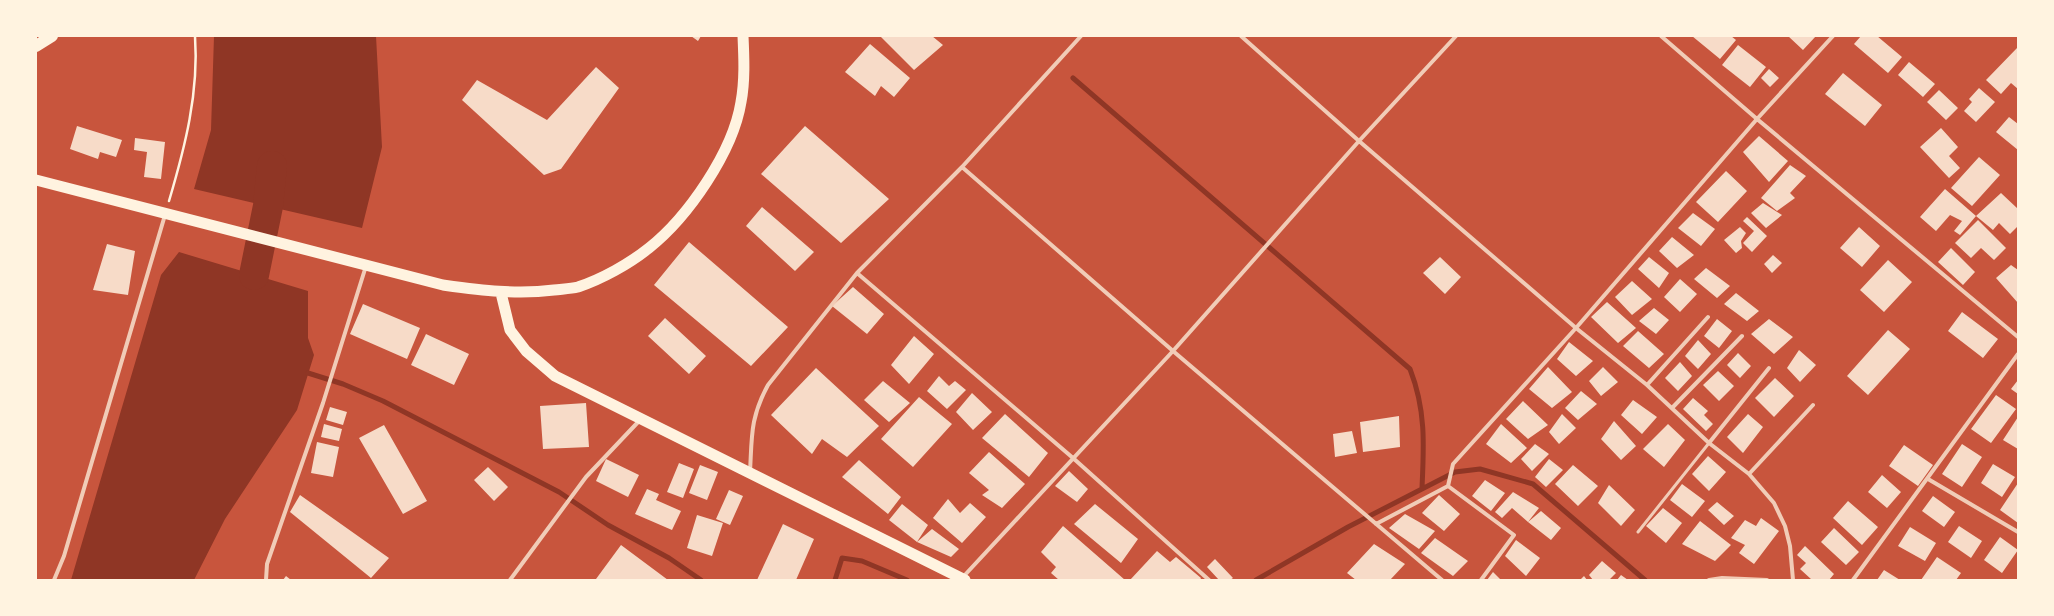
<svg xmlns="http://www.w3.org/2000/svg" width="2054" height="616" font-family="Roboto,sans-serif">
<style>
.water{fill:#8f3625}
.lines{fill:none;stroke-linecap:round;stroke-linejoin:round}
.stream{stroke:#8f3625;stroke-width:5}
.river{stroke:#8f3625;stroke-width:30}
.building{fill:#f7dbc8}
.path{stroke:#fff3e0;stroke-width:2.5}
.service{stroke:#f1ccb7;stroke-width:3}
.minor{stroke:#f1ccb7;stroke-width:4}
.trunk{stroke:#fff3e0;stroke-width:11}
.motorway{stroke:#fff3e0;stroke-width:12}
</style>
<rect width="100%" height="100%" fill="#c8553d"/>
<!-- water -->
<path class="water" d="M214,36H376L382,147L362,228L194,189L211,130Z
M179,252L308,291V338L314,355L297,410L225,519L194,580H71L161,275Z"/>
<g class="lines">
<!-- stream -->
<path class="stream" d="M1073,78L1410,369C1426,410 1424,445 1422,488
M308,373L343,384L383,401L559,492L608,525L669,558L701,580
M835,580L842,558L862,561L907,580
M1256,580L1348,527L1455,472L1480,469L1533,484L1645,580"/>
<!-- river -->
<path class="river" d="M254,275L268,206L272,166"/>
</g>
<!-- building -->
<path class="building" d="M691,36H701L698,41Z
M880,36H932L943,45L914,70Z
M1692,36H1731L1736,40L1720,59Z
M1788,36H1816L1803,50Z
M1861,36H1877L1902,57L1888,73L1854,44Z
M870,44L910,78L894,97L881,86L875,96L845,72Z
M1738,45L1766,67L1750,87L1722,65Z
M2018,47V89L2011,83L2001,94L1986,80Z
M1909,62L1935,84L1923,97L1898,75Z
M596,67L619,88L561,169L544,175L462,100L477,80L547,120Z
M1769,69L1779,78L1770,87L1761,78Z
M1843,73L1882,105L1865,126L1825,94Z
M1979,88L1995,102L1976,122L1964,111L1972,102L1969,99Z
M1939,90L1958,108L1946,120L1927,102Z
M2009,117L2018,124V150L1996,132Z
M77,126L122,140L116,157L100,152L98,159L70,149Z
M805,126L889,199L841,243L761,174Z
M1941,128L1958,147L1949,156L1960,168L1949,178L1920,147Z
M1759,136L1788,161L1769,182L1743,152Z
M135,138L165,142L161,179L144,177L147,152L134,150Z
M1979,157L2000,175L1972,206L1951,188Z
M1790,165L1806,176L1790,193L1795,198L1777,211L1761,198Z
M1726,171L1747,191L1718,222L1696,202Z
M1945,189L1976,216L2001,193L2018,209V226L2010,234L1999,223L1993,230L1976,216L1960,235L1954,231L1962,221L1950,215L1936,231L1920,217Z
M1763,203L1782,215L1766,228L1751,213Z
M762,207L814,252L795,271L746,226Z
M1693,213L1715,229L1701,246L1678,228Z
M1747,217L1767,236L1752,252L1743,243L1754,231L1743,221Z
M1978,220L2006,248L1994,260L1981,248L1971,258L1955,243Z
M1740,227L1746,233L1741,241L1742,248L1736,253L1724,240Z
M1859,227L1880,246L1862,267L1840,248Z
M1672,237L1694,255L1677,268L1659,251Z
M689,242L788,327L751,366L654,285Z
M107,244L135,251L128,295L93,290Z
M1951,248L1975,272L1963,285L1938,262Z
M1773,255L1782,263L1772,273L1764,264Z
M1440,257L1461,277L1445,294L1423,273Z
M1649,257L1669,273L1659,288L1638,269Z
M1888,260L1912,282L1884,312L1860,290Z
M2011,265L2018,270V303L1996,278Z
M1706,268L1730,286L1717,298L1694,279Z
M1680,279L1697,294L1680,312L1664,297Z
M1632,281L1652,299L1632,315L1615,297Z
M853,287L884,314L867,334L832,306Z
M1736,293L1759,311L1747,321L1724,304Z
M1607,302L1636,328L1618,343L1591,317Z
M363,304L420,328L407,359L350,334Z
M1654,308L1669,320L1656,334L1639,321Z
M1962,312L1998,339L1983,358L1948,331Z
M665,318L706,356L689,374L648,336Z
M1717,319L1732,331L1719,348L1704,336Z
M1769,319L1793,337L1774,354L1751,334Z
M1888,330L1910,349L1868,395L1847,376Z
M1638,331L1664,354L1649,368L1623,346Z
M426,334L469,354L454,385L411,365Z
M914,336L934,354L909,384L891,365Z
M1698,340L1711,354L1698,369L1685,356Z
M1569,342L1593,361L1576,376L1557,359Z
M1799,350L1816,365L1800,382L1787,368Z
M1738,353L1751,366L1740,378L1727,365Z
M1680,362L1692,376L1678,391L1665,378Z
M1548,367L1572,392L1552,408L1529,389Z
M1603,367L1618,382L1601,396L1589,381Z
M816,368L879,426L847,457L822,439L812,454L771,415Z
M1718,371L1734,386L1719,401L1703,385Z
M939,376L949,386L955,381L966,390L947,409L927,391Z
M1775,378L1794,396L1774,417L1755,398Z
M2018,380V394L2011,389Z
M883,381L910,403L889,422L864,400Z
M1581,391L1597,404L1578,420L1565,408Z
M972,393L992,412L973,430L956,412Z
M1996,395L2016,409L1991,443L1971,429Z
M919,397L952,424L913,467L881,439Z
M1693,398L1708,411L1704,415L1713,424L1706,431L1683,409Z
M1633,400L1657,417L1642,434L1621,415Z
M1523,401L1548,425L1528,439L1506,419Z
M586,403L589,447L543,449L540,406Z
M330,407L347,412L343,425L326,420Z
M1005,414L1048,453L1029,477L982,438Z
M1562,414L1576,428L1559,444L1549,432Z
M1748,414L1763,427L1743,453L1727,437Z
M1399,416L1400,447L1363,452L1360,422Z
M2018,417V449L2003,440Z
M1614,421L1636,446L1621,460L1601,439Z
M324,424L342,429L339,441L321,437Z
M1501,424L1527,448L1511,463L1486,444Z
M1668,424L1685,440L1664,467L1643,449Z
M384,425L427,501L403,514L359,438Z
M1352,431L1357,453L1335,457L1333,434Z
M317,442L339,447L333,477L311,473Z
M1535,444L1549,454L1532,471L1521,459Z
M1962,444L1982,457L1962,487L1942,474Z
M1904,445L1933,465L1918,486L1889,466Z
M989,452L1025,484L1002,508L982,495L989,490L969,473Z
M1708,456L1726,472L1709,491L1692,474Z
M606,459L639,475L628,497L596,481Z
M1549,459L1563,470L1546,487L1535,477Z
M859,460L901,497L888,514L842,477Z
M679,463L694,469L683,498L667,492Z
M1993,464L2015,477L2002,497L1981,483Z
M700,465L718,472L707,500L689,493Z
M1573,465L1598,486L1578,506L1555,484Z
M488,467L508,487L494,501L474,480Z
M1069,471L1088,489L1077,502L1055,486Z
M1882,475L1901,492L1887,508L1868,492Z
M1485,480L1505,493L1491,511L1472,496Z
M2018,483V523L2000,510Z
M1682,484L1705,501L1692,517L1670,500Z
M1609,485L1635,510L1621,526L1598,503Z
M647,489L659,494L656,500L681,511L672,530L635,514Z
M729,490L743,496L730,525L716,519Z
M1513,492L1539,508L1528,522L1541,511L1561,528L1551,540L1528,522L1512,508L1502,518L1495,512Z
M300,495L389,558L371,578L290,512Z
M1439,495L1460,514L1444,531L1422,513Z
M1933,496L1955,512L1944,527L1922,511Z
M948,499L960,513L970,503L986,517L962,543L933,518Z
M1848,501L1878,527L1862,545L1833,518Z
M1717,502L1734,516L1724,525L1708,510Z
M902,504L928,525L917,542L889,520Z
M1095,504L1138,539L1121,563L1074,524Z
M1663,508L1682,523L1666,543L1646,526Z
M1405,514L1435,531L1419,549L1389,528Z
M697,515L723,523L712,556L687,548Z
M1761,518L1779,531L1754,564L1739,553L1745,545L1731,538L1745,520L1756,526Z
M1700,521L1731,545L1715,561L1682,544Z
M783,524L814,539L796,580H757Z
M1063,526L1125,580H1059L1051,573L1056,567L1041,552Z
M1959,526L1982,541L1971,558L1948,542Z
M1910,527L1936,543L1925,561L1898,546Z
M1834,528L1859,552L1846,565L1821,542Z
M932,529L959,549L951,557L917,542Z
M2000,537L2018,550L2002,573L1984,560Z
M1435,538L1468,561L1453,576L1421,553Z
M1516,540L1540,558L1526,576L1505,556Z
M1374,544L1405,564L1390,580H1356L1347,573Z
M621,545L668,580L596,579Z
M1805,546L1834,574L1829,580H1812L1800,569L1806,563L1797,555Z
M1157,551L1170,562L1176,557L1201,578L1200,580H1130Z
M1937,557L1961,573L1956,580H1921Z
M1215,559L1233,578L1230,580H1219L1207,567Z
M1602,561L1616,573L1609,580H1593L1589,575Z
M1884,570L1900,580H1877Z
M1493,572L1501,580H1487Z
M1621,575L1628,580H1617Z
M286,576L291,580H283Z
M1584,576L1587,580H1580Z"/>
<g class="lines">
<!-- path -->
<path class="path" d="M169,201C185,147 199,93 195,36"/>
<!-- service -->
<path class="service" d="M1638,532L1709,443"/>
<!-- minor -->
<path class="minor" d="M1241,36L1359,141L1576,328L1647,385L1709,443L1749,474L1774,503L1785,526L1790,546L1793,580
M1661,36L1757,119L2018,337
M962,167L1173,351L1442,580
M857,273L1073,458L1209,580
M1647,385L1708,317
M1672,408L1742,336
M1709,443L1769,368
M750,472C752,436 750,418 768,385L857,273L962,167L1081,36
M1749,474L1813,405
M1928,479L2018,532
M1448,486L1514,535L1481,580
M1376,524L1448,486L1453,464L1576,328L1757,119L1833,36
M963,577L1173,351L1359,141L1456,36
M54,580L64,556L165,215
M266,580L267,564L323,403L366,266
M510,580L586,477L640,420
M1709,580L1722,578L1767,580
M1853,580L2018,354"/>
<!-- trunk -->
<path class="trunk" d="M36,180L443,285C480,290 516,295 554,290C561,289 570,289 578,287C602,279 629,264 649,248C688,217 733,152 741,102C745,81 744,58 743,36
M501,293L510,330L526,351L555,376L965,580"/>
<!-- motorway -->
<path class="motorway" d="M36,46L52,36"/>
</g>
<!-- border -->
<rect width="2054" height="616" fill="none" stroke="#fff3e0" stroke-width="74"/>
</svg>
